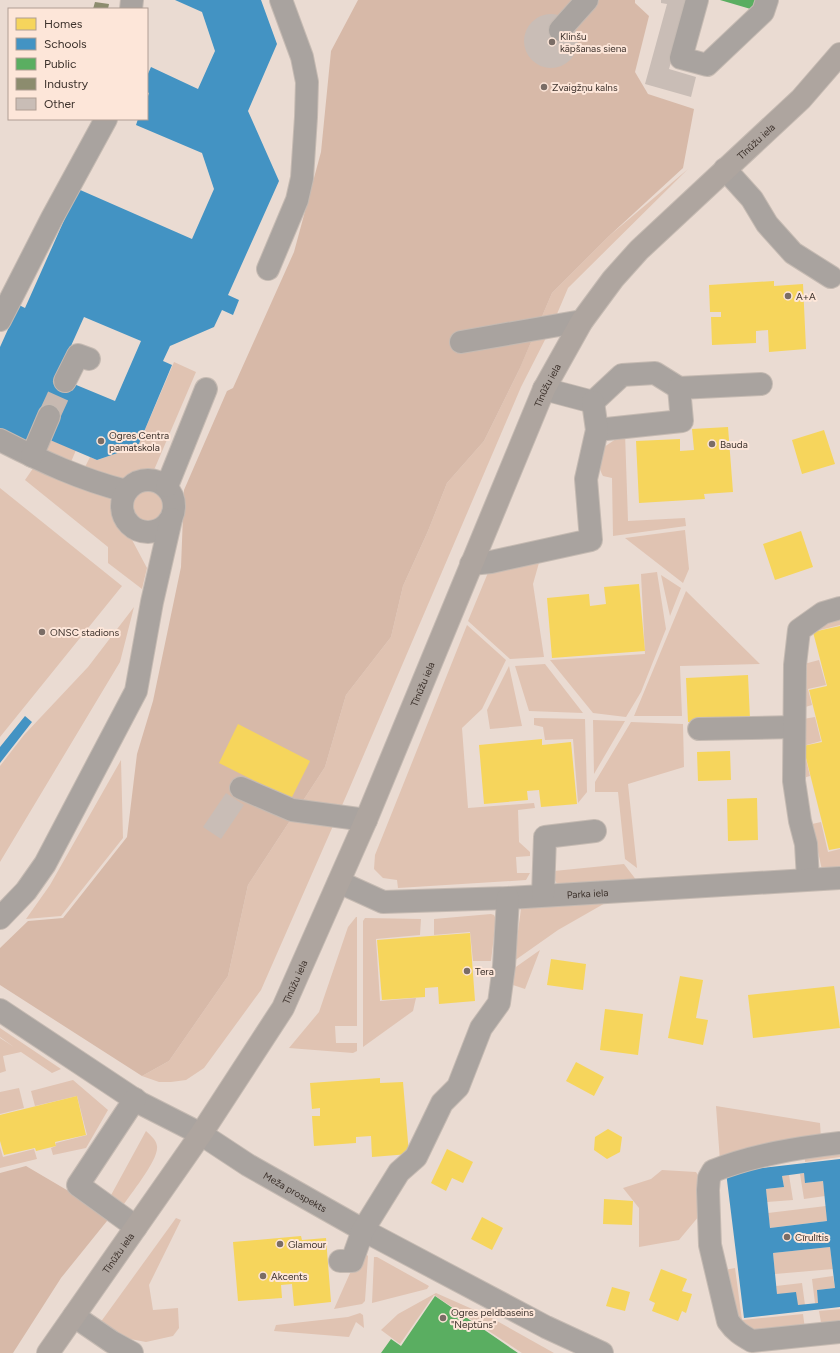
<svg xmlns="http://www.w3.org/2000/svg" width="840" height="1353" font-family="Figtree,sans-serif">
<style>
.green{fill:#e0c3b2}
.forest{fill:#d7b9a8}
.homes{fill:#f6d55c}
.schools{fill:#4393c3;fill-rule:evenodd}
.public{fill:#5aae61}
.industry{fill:#8c8c6e}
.building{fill:#c9bdb6}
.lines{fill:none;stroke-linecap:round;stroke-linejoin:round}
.minor-tunnel{stroke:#c7b9b1;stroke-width:22;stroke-dasharray:22 11;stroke-linecap:butt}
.minor-casing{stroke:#c5bab2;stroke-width:24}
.major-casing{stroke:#c5bab2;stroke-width:24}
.minor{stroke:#a9a39f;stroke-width:22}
.major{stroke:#aea59f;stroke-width:22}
.poi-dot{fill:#7a6d66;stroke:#fde6d9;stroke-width:1.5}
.labels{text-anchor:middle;stroke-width:4;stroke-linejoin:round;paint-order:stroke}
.poi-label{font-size:10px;fill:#3d322c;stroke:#fde6d9;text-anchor:start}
.street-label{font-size:10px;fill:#3d322c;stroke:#fde6d9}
</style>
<rect width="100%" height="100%" fill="#eadbd2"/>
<!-- green -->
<path class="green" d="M688,169L568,288L551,328L521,387L347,794L261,990L204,1068L186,1080L171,1082H159L142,1076L169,1061L228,976L248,885L325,767L346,695L391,637L403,586L428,531L447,483L484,441L519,370L552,293L609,236Z
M174,362L196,372L154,470L120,482L85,467L90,457L97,460L138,446Z
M625,433L628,521L685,518L686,526L613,536L612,478L603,476C597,467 601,456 604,447Z
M50,440L76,450L71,462L45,452Z
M36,464L106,491L147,568L142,589L108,563V547L25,480Z
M130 504a19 19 0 1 1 38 0a19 19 0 1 1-38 0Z
M0,488L122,586L0,737Z
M685,530L689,569L683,583L625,538Z
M542,552L533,584L544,657L510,659L468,621L492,563Z
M657,572L666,629L641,692L626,717L593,713L550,660L645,654L641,574Z
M661,575L681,588L670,616Z
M686,591L760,664L680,666L682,716H634Z
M134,607L120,662L0,862V766L24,735L88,667Z
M840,613V625L812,632Z
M467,625L506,660L482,709L462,728L468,808L534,803L535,808L518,810L519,842L530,852V856L516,857L517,873H530L526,880L398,888L397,880L383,878L374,869L375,855Z
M819,660L826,685L808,689L812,705L802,708L804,664Z
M545,664L583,713L529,711L515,666Z
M509,666L522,726L490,729L487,710Z
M815,717L821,741L803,746L810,776L803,778V719Z
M534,718L585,719L587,792L578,803L573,739L545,740L543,727L534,725Z
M593,720L625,721L594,774Z
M631,722L683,724L684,767L628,784L637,868L625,859L618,792H595V782Z
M121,760L123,838L61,916L26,919L50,885Z
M821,822L828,852L840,849V870H822L812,824Z
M624,864L637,881L558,886L554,878V871Z
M614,898L558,930L514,961L521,909L532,903Z
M491,914L494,915L496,919L491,961H473L470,932L434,935V919Z
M356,917H357V1026H335L336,1043H357V1051L353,1053L289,1048L319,1012L348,927Z
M365,918L421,919L420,935L376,939L380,1001L416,998L413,1011L363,1047V921Z
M540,950L525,989L510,984L513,969Z
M0,1028L61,1069L52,1073L21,1052L3,1056L6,1071L0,1073V1038L14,1047L0,1037Z
M73,1080L108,1110L86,1148L53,1155L51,1148L56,1146V1143L87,1135L77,1096L35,1106L31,1091Z
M19,1088L24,1108L0,1114V1092Z
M716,1106L820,1123L821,1139L720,1161Z
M146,1131C150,1135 156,1139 157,1146C159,1160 130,1194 122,1207L110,1197Z
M0,1147L3,1157L34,1149L37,1159L0,1168Z
M840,1150V1157L805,1162V1154Z
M662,1170L696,1172L701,1180L704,1210L679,1240L639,1247V1208L623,1188L651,1179Z
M804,1173L806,1183L823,1181L825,1196L804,1199L800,1174Z
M789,1175L793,1200L767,1202L766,1189L784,1187L782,1176Z
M826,1206L827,1221L770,1228L768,1213Z
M176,1218L181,1220L149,1285L153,1310L178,1308L179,1328L173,1336L146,1342L114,1336L100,1323Z
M830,1247L833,1269L775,1274L773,1253Z
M364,1252L368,1256L365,1301L362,1304L334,1309L359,1253Z
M374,1257H377L429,1286L427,1289L372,1303Z
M735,1268L742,1320L803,1314L805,1329L763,1334L740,1327L719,1271Z
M833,1276L835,1288L817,1290L818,1303H815L812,1279Z
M802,1283L805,1305H798L777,1294L776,1286Z
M436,1293L488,1316L554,1353H522L434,1295L400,1344L381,1330L398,1314Z
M840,1309V1326L822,1328L819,1311Z
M360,1313L363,1315L364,1328L356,1322L349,1337L274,1331L276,1325L348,1317Z"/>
<!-- forest -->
<path class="forest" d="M358,0H635V3L649,16L635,72L648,94L694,109L683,168L609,236L552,293L520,368L484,441L447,483L428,531L403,586L391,637L346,695L325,767L248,885L228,976L169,1061L142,1076L0,985V948L28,921L63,918L127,837L137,754L153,701L181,567L184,490L227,391L233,388L294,252L321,152L331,51Z
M26,1166L111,1216L61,1278L13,1353H0V1173Z"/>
<!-- homes -->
<path class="homes" d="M774,281V286L803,284L806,349L769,352L768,330L756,331V343L712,345L711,317H721V312H710L709,285Z
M728,427L733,492L704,494L705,499L639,503L636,441L680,439V451L694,450L692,429Z
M824,430L835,464L802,474L792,440Z
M801,531L813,567L775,580L763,544Z
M639,584L645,651L552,658L547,598L589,594L590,606L606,604L604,587Z
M840,626V848L829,850L803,746L822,742L809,690L827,686L813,632Z
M748,675L750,719L688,722L686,678Z
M238,724L310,761L291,799L219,763Z
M542,739V745L571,742L577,804L541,807L539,790L527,791L528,800L484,804L479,745Z
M730,751L731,780L698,781L697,752Z
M757,798L758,840L728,841L727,799Z
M470,933L475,1001L439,1004L438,987L425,988V997L382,1000L377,940Z
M551,959L586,964L583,990L547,985Z
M680,976L703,980L696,1018L708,1020L703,1045L668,1038Z
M834,986L840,1028L753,1038L748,995Z
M605,1009L643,1014L638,1055L600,1050Z
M576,1062L604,1077L594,1096L566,1081Z
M380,1078V1083L403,1082L409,1154L372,1157L371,1136L356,1137V1143L314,1146L312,1116H320V1108L312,1109L310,1083Z
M77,1096L86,1135L55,1142L56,1146L36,1151L35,1148L4,1155L0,1141V1115Z
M608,1129L622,1137L620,1152L607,1159L594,1150L595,1137Z
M447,1149L473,1162L463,1183L452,1178L446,1191L431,1183Z
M604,1199L633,1201L632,1225L603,1224Z
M482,1217L503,1228L492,1250L471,1239Z
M301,1236L302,1240L326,1238L331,1302L294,1306L292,1284L281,1285L282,1298L238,1301L233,1242Z
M661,1269L687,1279L682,1291L692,1294L686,1313L682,1311L678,1321L652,1311L655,1303L649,1300Z
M612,1287L630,1292L625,1311L606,1306Z"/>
<!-- schools -->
<path class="schools" d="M175,0H261L277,44L248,111L279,181L228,295L239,300L233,315L222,310L214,327L170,346L163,361L172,365L138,446L97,460L50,440L28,442L0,429V347L19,305L25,308L78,189L192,239L214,189L202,153L136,125L138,119H147V99L149,93L147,92V76L151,67L198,89L215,51L202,12ZM84,317L141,341L115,401L57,377Z
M25,716L32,722L0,763V747Z
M840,1159V1307L744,1318L726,1172ZM804,1173L805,1183L823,1181L827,1221L770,1228L766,1189L784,1187L782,1176ZM830,1247L835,1288L817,1290L818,1303L798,1305L796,1292L777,1294L773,1253Z"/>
<!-- public -->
<path class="public" d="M720,0H757L754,10Z
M435,1296L518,1353H381L391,1339L401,1346Z"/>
<!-- industry -->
<path class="industry" d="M95,2L109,4L108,9H93Z"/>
<!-- building -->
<path class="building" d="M661,0H686L684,6L687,7L669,69L696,77L691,97L645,84L667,4L661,3Z
M524 41a27 27 0 1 1 54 0a27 27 0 1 1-54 0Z
M226,793L244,805L221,839L203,827Z"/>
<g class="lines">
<!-- minor-tunnel -->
<path class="minor-tunnel" d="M49,416L65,381"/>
<!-- minor casing -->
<g class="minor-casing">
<g id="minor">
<path d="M697,0L681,58L707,65L763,12L767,0"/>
<path d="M131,9L132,0"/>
<path d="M560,30L587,0"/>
<path d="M725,169L752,199L767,224L793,253L831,277"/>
<path d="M268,269L297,200L302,178L306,117L307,82L302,57L281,0"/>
<path d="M0,320L52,218L106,119"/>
<path d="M461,342L582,321"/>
<path d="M65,381L78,355L89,359"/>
<path d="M544,389L593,402L622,375L655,373L679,388"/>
<path d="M597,430L682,421L679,388L761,384"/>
<path d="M0,440C41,461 82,480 126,491"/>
<path d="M32,456L49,416"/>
<circle cx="148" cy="506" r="26"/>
<path d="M167,486L206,389"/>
<path d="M471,564L491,562L591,540L586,479L597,430L593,402"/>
<path d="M699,729L794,727"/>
<path d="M241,788L292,810L366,820"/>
<path d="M808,879L806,844L800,821L794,781L795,665L799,630L823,613L840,608"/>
<path id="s1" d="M339,882L383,902L508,898L840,878"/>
<path d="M543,895L545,837L595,831"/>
<path d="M0,918L26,891L45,864L136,691L152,602L171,519"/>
<path id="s2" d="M0,1010L140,1103L201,1134L248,1165L363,1230L546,1327L602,1353"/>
<path d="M135,1099L78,1185L136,1227"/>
<path d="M840,1143C797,1148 753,1155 713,1171L709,1178L708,1190L710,1245L728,1321C735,1331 741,1335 752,1341L840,1332"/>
<path d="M340,1261H352L363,1230L399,1172L416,1157L442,1103L458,1087L481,1028L499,1003L504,966L508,898"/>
<path d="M74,1316L112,1342L132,1353"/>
</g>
</g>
<!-- major casing -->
<g class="major-casing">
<g id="major">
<path id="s3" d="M48,1353L201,1134L283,1008L366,820L544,389L582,321L613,279L639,250L801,99L840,54"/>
</g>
</g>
<!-- minor -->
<use href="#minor" class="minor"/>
<!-- major -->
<use href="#major" class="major"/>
</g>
<!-- markers -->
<g class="poi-dot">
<circle cx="552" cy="42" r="4"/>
<circle cx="544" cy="87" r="4"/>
<circle cx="788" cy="296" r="4"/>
<circle cx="101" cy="441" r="4"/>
<circle cx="712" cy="444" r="4"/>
<circle cx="42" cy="632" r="4"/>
<circle cx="467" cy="971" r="4"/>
<circle cx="787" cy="1237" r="4"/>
<circle cx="280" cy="1244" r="4"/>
<circle cx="263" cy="1276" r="4"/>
<circle cx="443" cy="1318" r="4"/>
</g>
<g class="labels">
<!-- poi labels -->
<g class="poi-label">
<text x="560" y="40">Klinšu<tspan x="560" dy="12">kāpšanas siena</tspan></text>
<text x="552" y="91">Zvaigžņu kalns</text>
<text x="796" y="300">A+A</text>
<text x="109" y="439">Ogres Centra<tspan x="109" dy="12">pamatskola</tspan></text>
<text x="720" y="448">Bauda</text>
<text x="50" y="636">ONSC stadions</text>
<text x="475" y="975">Tera</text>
<text x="795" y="1241">Cīrulītis</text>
<text x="288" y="1248">Glamour</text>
<text x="271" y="1280">Akcents</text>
<text x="451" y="1316">Ogres peldbaseins<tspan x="451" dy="12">"Neptūns"</tspan></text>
</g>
<!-- street labels -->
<g class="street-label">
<text dy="4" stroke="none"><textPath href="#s3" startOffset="1418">Tīnūžu iela</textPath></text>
<text dy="4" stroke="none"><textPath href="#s3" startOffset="1094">Tīnūžu iela</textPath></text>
<text dy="4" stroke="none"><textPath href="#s3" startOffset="770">Tīnūžu iela</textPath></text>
<text dy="4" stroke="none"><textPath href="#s1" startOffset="253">Parka iela</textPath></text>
<text dy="4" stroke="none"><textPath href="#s3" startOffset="446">Tīnūžu iela</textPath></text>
<text dy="4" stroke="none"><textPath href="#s2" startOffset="347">Meža prospekts</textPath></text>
<text dy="4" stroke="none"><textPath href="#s3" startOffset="122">Tīnūžu iela</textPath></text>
</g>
</g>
<!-- legend -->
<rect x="8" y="8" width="140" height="112" fill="#fde6d9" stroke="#b09e94"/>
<rect x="16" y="18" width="20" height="12" fill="#f6d55c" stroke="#b09e94"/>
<text x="44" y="28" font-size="12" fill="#3d322c">Homes</text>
<rect x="16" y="38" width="20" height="12" fill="#4393c3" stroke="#b09e94"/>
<text x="44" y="48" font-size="12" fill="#3d322c">Schools</text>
<rect x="16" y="58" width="20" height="12" fill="#5aae61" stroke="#b09e94"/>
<text x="44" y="68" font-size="12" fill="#3d322c">Public</text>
<rect x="16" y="78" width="20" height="12" fill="#8c8c6e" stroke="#b09e94"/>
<text x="44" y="88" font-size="12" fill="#3d322c">Industry</text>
<rect x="16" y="98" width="20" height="12" fill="#c9bdb6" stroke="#b09e94"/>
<text x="44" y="108" font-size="12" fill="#3d322c">Other</text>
</svg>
